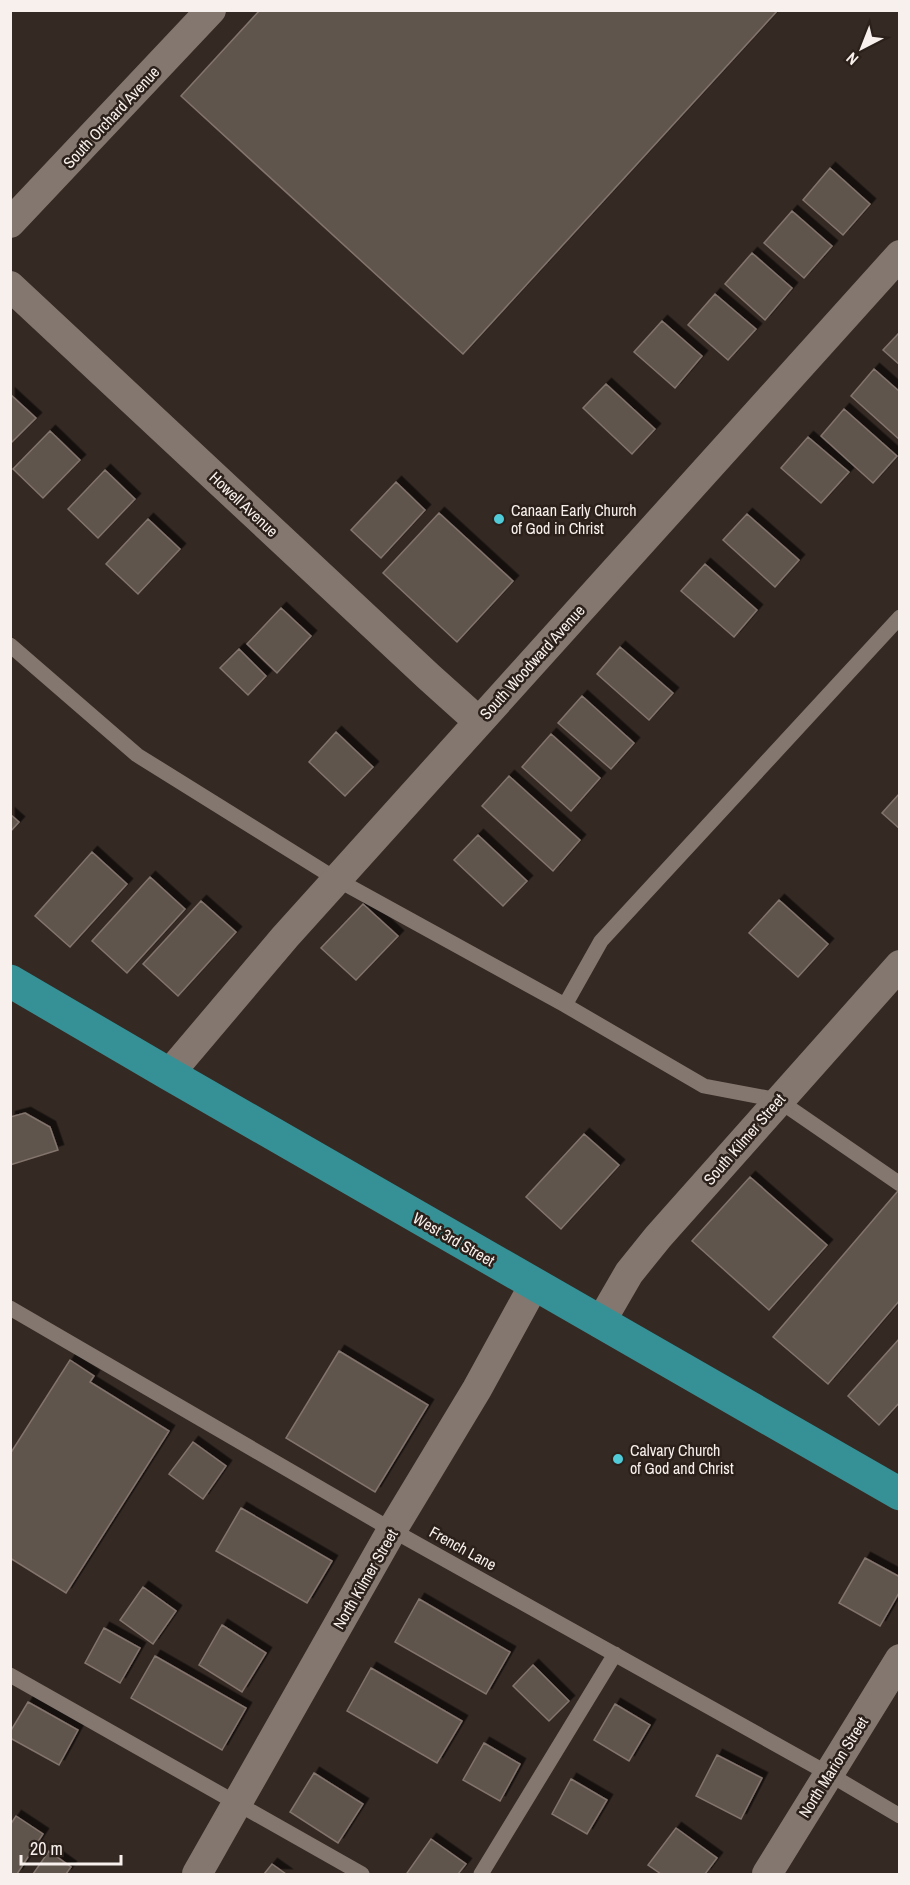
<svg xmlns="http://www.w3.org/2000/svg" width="910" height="1885" font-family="'Archivo Narrow',sans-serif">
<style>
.building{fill:#61544d;stroke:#82746d;stroke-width:1.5;filter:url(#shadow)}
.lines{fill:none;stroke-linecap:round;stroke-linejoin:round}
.lane{stroke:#847770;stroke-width:15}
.street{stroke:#847770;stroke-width:30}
.primary{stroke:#359196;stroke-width:33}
.poi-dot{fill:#52cbd9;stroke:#2b201a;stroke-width:2}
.labels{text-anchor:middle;stroke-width:5;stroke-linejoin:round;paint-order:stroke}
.street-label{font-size:16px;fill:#f8f0ec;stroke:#2b201a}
.poi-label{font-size:16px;fill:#f8f0ec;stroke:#2b201a;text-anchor:start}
</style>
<defs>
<filter id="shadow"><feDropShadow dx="5.5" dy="-5.5" stdDeviation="0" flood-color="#0009"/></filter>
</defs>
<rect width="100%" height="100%" fill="#352923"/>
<!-- building -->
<path class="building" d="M260,10H778L463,354L181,96Z
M830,168L870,204L843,235L803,200Z
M792,211L832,246L804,278L764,243Z
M752,253L792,288L765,320L725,284Z
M715,294L756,329L728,360L688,325Z
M662,321L702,356L675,388L634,352Z
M900,332V365L883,350Z
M874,369L900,392V440L851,396Z
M606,384L655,429L632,454L583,408Z
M10,394L36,418L10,444Z
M844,409L897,456L873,483L821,436Z
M50,431L80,460L43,498L13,469Z
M808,437L849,472L821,503L781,468Z
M105,470L135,499L98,538L68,509Z
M396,482L425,510L381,558L351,530Z
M439,513L513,581L457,642L383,573Z
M747,514L799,560L775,587L723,540Z
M148,519L180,549L138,594L106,564Z
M705,564L757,610L734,637L681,591Z
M281,608L311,636L277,673L247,644Z
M620,647L673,693L649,720L597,674Z
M239,649L266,676L248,695L220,668Z
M582,696L634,743L611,769L558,723Z
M336,732L373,767L345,796L309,762Z
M551,734L600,778L571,811L522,767Z
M509,776L580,840L553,871L482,806Z
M900,793V829L882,813Z
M10,814L19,822L10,832Z
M478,835L527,881L503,906L454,860Z
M92,852L127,884L70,947L35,916Z
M150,877L185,909L127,973L92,941Z
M779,900L828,944L798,977L749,933Z
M201,901L236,932L178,996L143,964Z
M363,904L398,936L356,980L321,948Z
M25,1113L50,1127L58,1150L10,1165V1117Z
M584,1134L619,1165L561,1229L526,1197Z
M750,1177L827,1245L769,1310L692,1241Z
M898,1191L900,1192V1300L828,1384L773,1337Z
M900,1338V1402L879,1425L848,1396Z
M339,1351L428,1405L375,1492L286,1438Z
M70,1360L94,1376L90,1382L169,1431L66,1593L10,1558V1454Z
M193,1442L226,1466L203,1499L169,1474Z
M241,1508L332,1561L307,1603L216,1551Z
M865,1558L900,1577V1591L880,1626L839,1603Z
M143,1587L176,1611L153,1644L120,1620Z
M419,1599L510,1652L486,1694L395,1642Z
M222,1625L266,1653L242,1692L199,1665Z
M104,1628L140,1648L120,1683L85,1663Z
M155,1656L246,1708L222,1750L131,1698Z
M533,1665L569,1701L549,1721L513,1686Z
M371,1668L462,1721L437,1763L347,1711Z
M28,1702L78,1730L59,1765L10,1738V1732Z
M615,1704L650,1725L629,1761L594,1740Z
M484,1743L520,1764L500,1801L463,1780Z
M717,1755L762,1778L741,1819L696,1796Z
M314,1773L363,1804L338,1843L290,1812Z
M571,1779L607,1800L587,1834L552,1814Z
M16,1816L43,1834L17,1874H10V1825Z
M676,1828L717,1858L705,1874H661L648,1865Z
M431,1839L466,1864L458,1874H410L407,1873Z
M49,1851L71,1867L66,1874H33Z
M272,1864L286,1874H264Z"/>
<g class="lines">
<!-- lane -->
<path class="lane" d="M10,645L137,755L336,879L565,1005L704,1086L778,1100L900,1184
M565,1005L601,941L900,617
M10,1308L392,1530L829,1774L900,1816
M10,1675L362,1874
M481,1874L615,1654"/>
<!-- street -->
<path class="street" d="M10,223L211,10
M10,286L429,677L478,721
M169,1074L285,937L900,255
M600,1323L629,1273L658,1237L900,965
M197,1874L392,1530L477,1389L534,1285
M767,1874L900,1659"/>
<!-- primary -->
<path class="primary" d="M10,981L169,1074L900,1494"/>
</g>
<!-- markers -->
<g class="poi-dot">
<circle cx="499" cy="519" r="6"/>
<circle cx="618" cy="1459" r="6"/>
</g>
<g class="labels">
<!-- street labels -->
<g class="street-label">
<text transform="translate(111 117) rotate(-47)" y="6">South Orchard Avenue</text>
<text transform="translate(244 504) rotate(43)" y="6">Howell Avenue</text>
<text transform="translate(532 662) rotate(-48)" y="6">South Woodward Avenue</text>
<text transform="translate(744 1139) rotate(-49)" y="6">South Kilmer Street</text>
<text transform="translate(454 1239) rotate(30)" y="6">West 3rd Street</text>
<text transform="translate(463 1548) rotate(29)" y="6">French Lane</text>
<text transform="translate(365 1579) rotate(-60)" y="6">North Kilmer Street</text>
<text transform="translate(833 1767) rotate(-58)" y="6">North Marion Street</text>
</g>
<!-- poi labels -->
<g class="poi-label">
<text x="511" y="516">Canaan Early Church<tspan x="511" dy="18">of God in Christ</tspan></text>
<text x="630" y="1456">Calvary Church<tspan x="630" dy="18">of God and Christ</tspan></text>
</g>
</g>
<!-- border -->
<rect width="910" height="1885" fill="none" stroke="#f8f0ec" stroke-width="24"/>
<!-- north arrow -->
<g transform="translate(862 48) rotate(222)" stroke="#2b201a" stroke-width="4.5" paint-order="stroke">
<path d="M0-4.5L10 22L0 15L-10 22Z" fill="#f8f0ec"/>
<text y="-9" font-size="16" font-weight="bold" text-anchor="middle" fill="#f8f0ec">N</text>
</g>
<!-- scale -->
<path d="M21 1855v9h100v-9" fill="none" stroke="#f8f0ec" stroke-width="3"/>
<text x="30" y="1855" font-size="18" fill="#f8f0ec" stroke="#2b201a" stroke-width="4.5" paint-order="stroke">20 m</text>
</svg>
